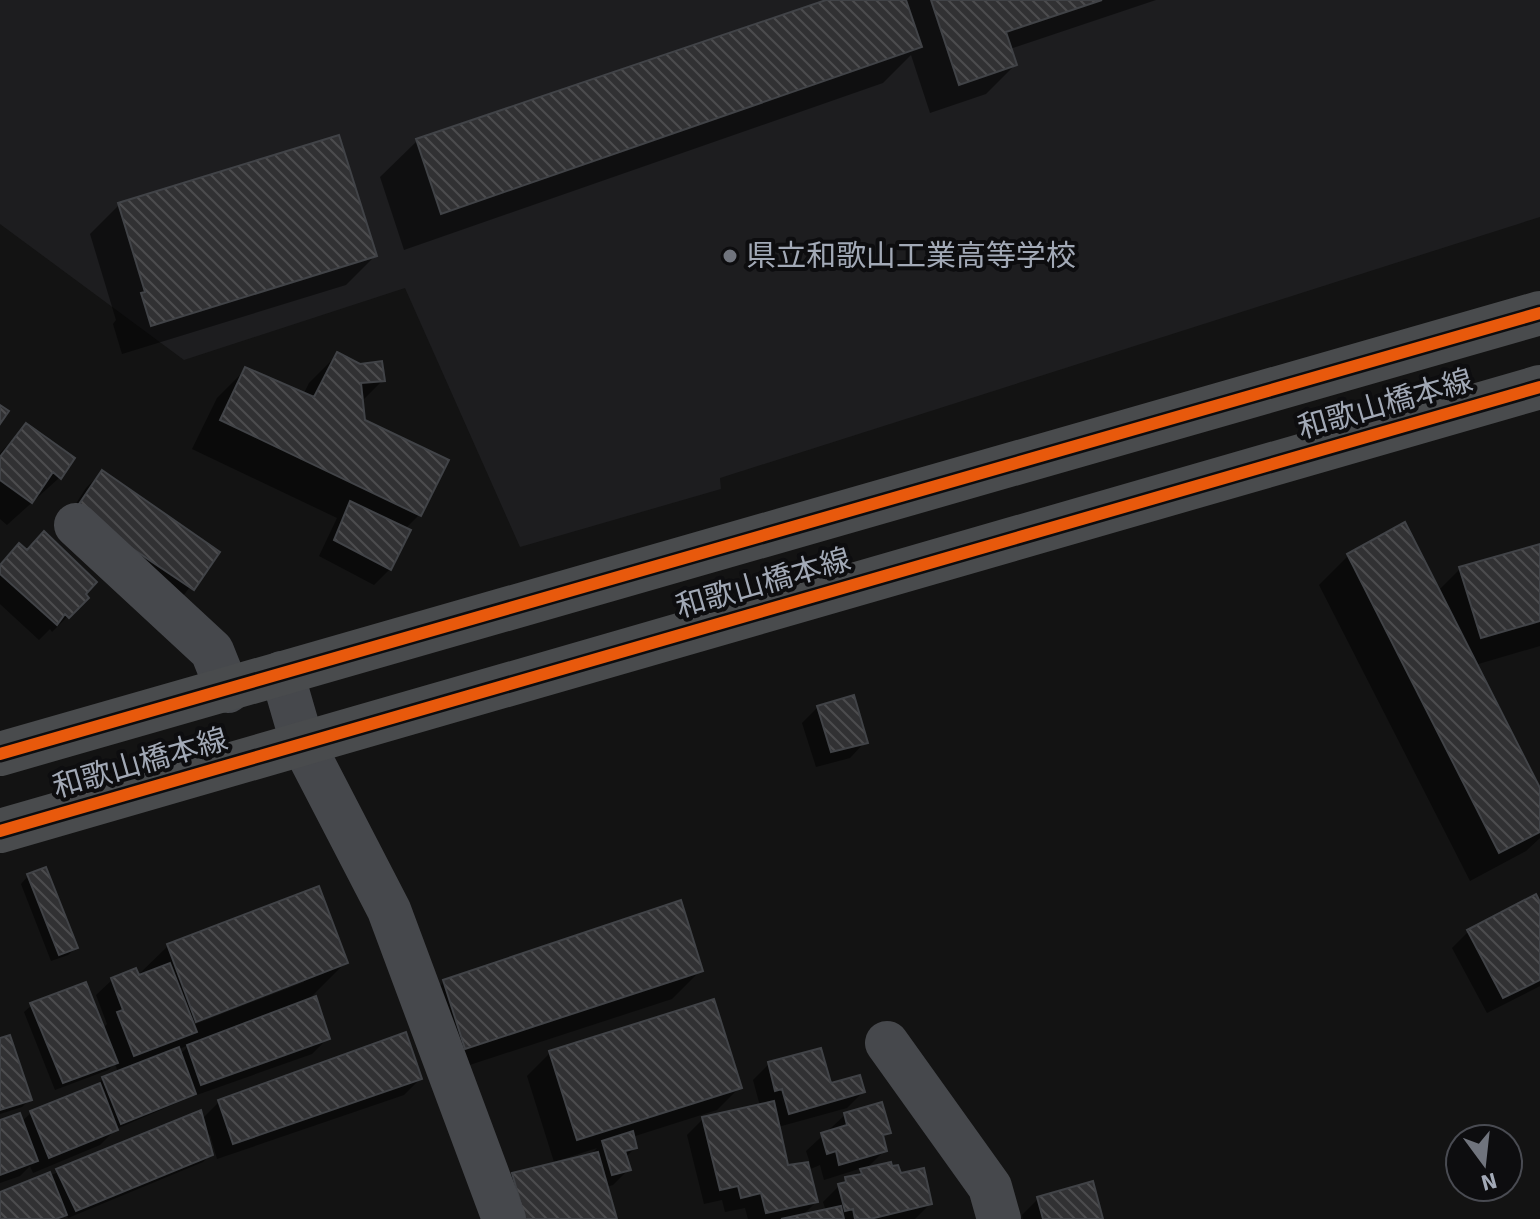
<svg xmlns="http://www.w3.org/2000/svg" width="1540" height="1219" font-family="Signika,'Noto Sans JP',sans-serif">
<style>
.built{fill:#1d1d1f}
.shadow{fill:#0007;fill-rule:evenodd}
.building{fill:url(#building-back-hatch);stroke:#414347;stroke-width:2}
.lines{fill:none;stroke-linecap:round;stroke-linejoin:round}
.street{stroke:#46484c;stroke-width:44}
.primary{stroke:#494b4d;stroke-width:44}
.cycleway-casing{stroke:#0d0d0f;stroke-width:17}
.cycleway{stroke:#e8590c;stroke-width:12}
.poi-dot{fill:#70747d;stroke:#0d0d0f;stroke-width:3}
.labels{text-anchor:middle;stroke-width:8;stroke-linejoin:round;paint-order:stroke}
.poi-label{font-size:30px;fill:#a2a9b6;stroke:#0d0d0f;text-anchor:start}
.street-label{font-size:30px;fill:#a2a9b6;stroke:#0d0d0f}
</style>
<defs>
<pattern id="building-back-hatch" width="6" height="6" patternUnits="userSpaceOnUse" patternTransform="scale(2)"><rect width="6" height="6" fill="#313133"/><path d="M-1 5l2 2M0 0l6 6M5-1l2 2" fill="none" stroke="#4c4c4e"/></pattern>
</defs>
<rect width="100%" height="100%" fill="#131313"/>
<!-- built -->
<path class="built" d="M0,0H1540V217L720,478L721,489L520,547L405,288L184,360L0,224Z"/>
<!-- shadow -->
<path class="shadow" d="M832,0H1156L1010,49L1015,65L986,94L930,113L911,55L883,83L404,250L380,177L417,141Z
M119,205L375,256L346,285L122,354L113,324L116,320L90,234Z
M338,354L383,380L361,402L363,422L419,515L405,529L390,569L374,585L319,556L337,518L192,449L217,398L246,369L303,395L309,383Z
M26,426L72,458L59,478L7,525L0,519V453Z
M102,472L217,552L176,605L61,527L86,488Z
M1540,546V646L1475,665L1540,793V838L1526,851L1470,881L1319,585L1348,556L1438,591L1460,569Z
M0,565L83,594L86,598L52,632L50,629L39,640L0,604Z
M818,707L865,742L850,758L816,767L802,723Z
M28,876L76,948L68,955L51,961L21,884Z
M1540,906V986L1487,1013L1452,948L1468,932Z
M168,946L345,963L307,1001L328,1038L312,1054L191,1097L116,1129L100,1145L33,1173L30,1166L20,1176L0,1183V1122H21L31,1113L94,1087L103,1079L118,1073L115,1063L108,1070L55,1090L24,1012L32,1005L102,1029L107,1024L96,995L112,980L137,976ZM304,978V982L188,1027L186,1024ZM188,1045L189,1046L178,1056V1050Z
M701,970L672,999L436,1076L415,1011L444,982Z
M0,1041L29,1100L22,1107L0,1114Z
M550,1053L740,1087L717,1110L632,1137L635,1148L625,1158L629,1169L613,1185L606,1187L615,1219H515L505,1182L513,1174L589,1157L597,1148L554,1162L527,1076Z
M769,1064L830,1085L863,1092L847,1108L778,1127L787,1167L810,1163L806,1151L845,1115L888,1132L882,1139L885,1150L865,1170L899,1176L930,1204L915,1219H748L745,1208L725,1212L722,1200L704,1204L687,1135L703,1119L760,1106L753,1080ZM820,1165L824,1180L865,1167L855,1177L846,1179L823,1202L826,1211L801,1217L816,1202L808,1170Z
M420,1079L404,1095L217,1159L210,1135L206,1136L211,1154L203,1162L68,1218L66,1213L60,1219H0V1194L202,1119L220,1101Z
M1038,1199L1101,1219H1023L1022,1215Z"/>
<!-- building -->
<path class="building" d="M826,0H906L922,47L441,214L416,139Z
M931,0H1102L1006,32L1017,65L959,85Z
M339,135L377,256L151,326L141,293L145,292L118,203Z
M337,352L360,364L382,361L385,381L361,383L365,420L449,460L421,516L220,420L245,367L314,397Z
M0,405L9,411L0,424Z
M26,423L75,458L61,479L53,472L32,503L0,480V457Z
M102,470L220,552L194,590L75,510Z
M350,501L411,530L391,570L334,540Z
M1405,522L1540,788V832L1499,853L1347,554Z
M44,531L97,582L86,594L89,598L69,618L65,614L57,625L0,574V565L19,543L27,550Z
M1540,544V621L1481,638L1459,567Z
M854,695L868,743L831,752L817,706Z
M46,867L78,948L59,955L27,874Z
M319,886L348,963L196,1022L167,944Z
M1536,894L1540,902V980L1503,998L1467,930Z
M681,900L703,971L465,1049L443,980Z
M170,963L197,1032L134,1056L117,1012L123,1010L111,978L136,968L139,975Z
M86,982L118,1063L63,1083L30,1003Z
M316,996L330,1039L201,1085L187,1045Z
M714,999L742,1088L577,1140L549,1051Z
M406,1032L422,1079L233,1144L218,1100Z
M10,1035L32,1100L0,1110V1038Z
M179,1047L196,1094L121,1124L102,1077Z
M821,1048L831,1083L860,1075L865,1092L789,1114L782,1089L775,1091L768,1062Z
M100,1083L118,1130L49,1158L30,1111Z
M774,1101L788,1165L808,1162L818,1202L766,1213L761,1193L741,1198L738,1186L720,1190L702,1117Z
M882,1102L891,1133L883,1135L887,1151L839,1165L836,1151L827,1154L821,1133L847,1125L844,1113Z
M201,1110L213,1155L76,1211L56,1169Z
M20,1113L38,1161L0,1175V1120Z
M633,1131L637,1148L625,1151L631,1170L612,1175L602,1141Z
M598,1152L617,1219H525L512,1173Z
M891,1162L892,1166L898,1165L901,1173L924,1168L932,1204L870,1219H855L853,1209L845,1211L838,1184L846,1182L845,1177L862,1174L860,1169Z
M50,1172L67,1215L56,1219H0V1192Z
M1093,1181L1103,1219H1043L1037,1197Z
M841,1206L844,1219H781Z"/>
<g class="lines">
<!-- street -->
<path class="street" d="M76,525L212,651L228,691
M282,673L302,742L389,910L504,1219
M887,1043L990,1187L999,1219"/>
<!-- primary -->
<path class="primary" d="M0,754L1540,313
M0,831L1540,387"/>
<!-- cycleway casing -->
<g class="cycleway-casing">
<path id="cycleway" d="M0,754L1540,313
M0,831L1540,387"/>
</g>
<!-- cycleway -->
<use href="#cycleway" class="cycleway"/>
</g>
<!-- markers -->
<circle class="poi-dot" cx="730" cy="256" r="8"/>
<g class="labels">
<!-- poi labels -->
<g class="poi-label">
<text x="746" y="266">県立和歌山工業高等学校</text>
</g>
<!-- street labels -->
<g class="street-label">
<text transform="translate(1385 404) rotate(-16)" y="10">和歌山橋本線</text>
<text transform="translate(763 583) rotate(-16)" y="10">和歌山橋本線</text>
<text transform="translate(140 763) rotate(-16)" y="10">和歌山橋本線</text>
</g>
</g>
<!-- north arrow -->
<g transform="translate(1484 1163) rotate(165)"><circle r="38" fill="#0d0d0f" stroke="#494b52" stroke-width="2"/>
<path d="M0-6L14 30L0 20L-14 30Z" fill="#70747d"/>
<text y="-12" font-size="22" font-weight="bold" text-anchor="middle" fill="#a2a9b6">N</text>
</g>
</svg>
